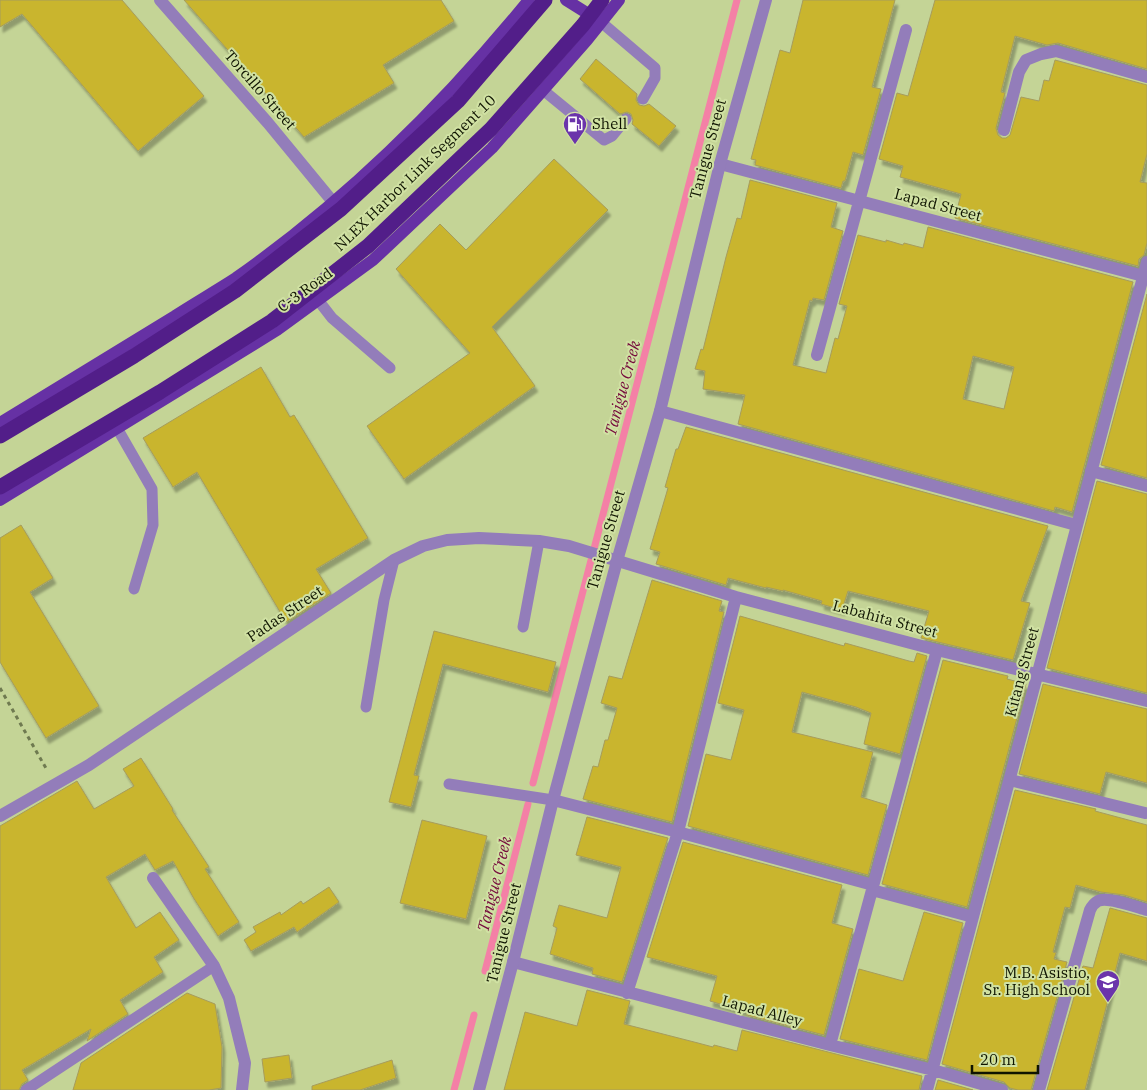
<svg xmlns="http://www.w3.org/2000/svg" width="1147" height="1090" font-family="'IBM Plex Serif',serif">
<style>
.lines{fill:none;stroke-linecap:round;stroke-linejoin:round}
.stream{stroke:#f480a6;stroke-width:7}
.building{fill:#c9b52e;stroke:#a69c5d;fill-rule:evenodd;filter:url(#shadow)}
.path{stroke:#6f7a50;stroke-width:3;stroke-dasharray:4 4;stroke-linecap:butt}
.service{stroke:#937dba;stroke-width:11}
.minor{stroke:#937dba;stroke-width:12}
.tertiary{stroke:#937dba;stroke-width:12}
.primary{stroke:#6631a4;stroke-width:12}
.motorway-bridge{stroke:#521e89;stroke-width:15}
.labels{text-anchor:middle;stroke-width:4;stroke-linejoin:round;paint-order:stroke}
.street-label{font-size:15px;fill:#0f1400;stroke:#d0e1a3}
.poi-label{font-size:15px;fill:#0f1400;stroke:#d0e1a3;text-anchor:start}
.water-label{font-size:16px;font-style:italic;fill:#750a3c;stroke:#d0e1a3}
</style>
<defs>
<filter id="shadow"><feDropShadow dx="3" dy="5.5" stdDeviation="1" flood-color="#0004"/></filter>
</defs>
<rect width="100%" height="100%" fill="#c4d496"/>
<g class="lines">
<!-- stream -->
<path class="stream" d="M533,783L737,0
M485,971L528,804
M454,1090L474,1015"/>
</g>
<!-- building -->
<path class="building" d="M0,0H122L204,96L138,151L22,14L0,27Z
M184,0H441L454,21L383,65L394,83L304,137Z
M803,0H895L872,87L881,89L863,155L853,152L845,181H843L841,188L755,165L756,160L751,159L780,50L790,53Z
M935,0H1147V69L1058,43L1047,45L1015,36L1001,92L1005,93L996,128L998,135L1002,138H1006L1010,135L1021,97L1039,101L1044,80L1049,81L1055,60L1147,85V154L1140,182L1147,183V243L1144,255L1139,259L1138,266L955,218L961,194L900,177L903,166L879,159L897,93L908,96Z
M596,59L637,94L636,100L639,105L644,106L649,104L676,126L659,146L632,124L633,120L631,114L627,112L620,114L580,79Z
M554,159L608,210L492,327L535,386L404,479L367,426L470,353L396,269L440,224L466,250Z
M750,180L837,203L831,227L843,231L824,300L813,298L812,301L810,300L793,365L826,373L835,338L838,339L847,306L839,304L858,235L886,242V240L903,245L904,243L923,248L928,227L1133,282L1072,512L1055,507L1054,511L738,424L745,395L703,389L705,371L695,369L701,349L703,350L726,257L737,218L741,219ZM973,356L1014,367L1004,409L963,399Z
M1147,294V478L1101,465Z
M261,367L290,417L294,415L368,538L316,569L331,593L286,622L197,472L173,487L143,438Z
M686,427L1048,526L1021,601L1030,603L1013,660L921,638L929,611L848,591L842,610L821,604L822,601L783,590V591L766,587V588L728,578L726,585L656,564L660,552L650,549L668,488L665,487L676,449H678Z
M1097,481L1147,494V693L1047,668Z
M21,525L53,578L30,592L99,706L46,738L0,662V538Z
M652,580L722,601L719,611L724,612L672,822L583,799L593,766L598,767L605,740H608L617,708L601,703L609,676L622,679Z
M740,616L844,646L845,643L909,661L914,662L917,653L927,656L900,754L864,744L871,713L856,707L802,692L792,732L873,752L861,797L887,805L868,875L688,826L706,754L731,760L744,710L718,703Z
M434,631L556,662L548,692L443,664L414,775L419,776L411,807L389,802Z
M943,660L1008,676L1007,679L1026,684L967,907L882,884Z
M1043,684L1147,709V783L1106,772L1100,794L1019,774Z
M141,758L173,809L172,810L209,867L205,869L239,922L218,936L193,897L173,861L155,870L145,854L106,877L136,928L160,912L179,940L154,957L163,972L120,1000L128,1014L87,1041L91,1029L22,1070L28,1080L22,1084L19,1090H0V826L77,781L94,809L134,786L123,769Z
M1015,790L1096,809L1095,811L1147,825V902L1124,895L1101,892L1076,885L1070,908L1065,907L1053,952L1056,953L1054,959L1067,962L1031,1090H1018L1010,1088L1004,1082L942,1064Z
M587,817L668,838L622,982L592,974L593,968L550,954L557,928L553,926L559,905L607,918L621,867L576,855Z
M422,820L487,836L466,919L400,903Z
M683,842L842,885L832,923L853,929L824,1035L747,1015V1012L710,1001L717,976L647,957Z
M329,887L339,902L297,932L294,927L251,951L244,940L256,932L253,927L280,912L281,915L301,901L303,904Z
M1110,908L1147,918V961L1120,953L1085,1090H1047L1083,966L1093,968Z
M924,912L963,923L927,1060L840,1039L859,969L903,981Z
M587,990L630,1001L624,1024L698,1043L713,1047L714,1045L737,1051L742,1030L922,1076L919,1090H504L525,1012L577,1026Z
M187,993L215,1004L222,1047L221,1088L209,1090H73L81,1063Z
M289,1055L292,1078L265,1082L262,1059Z
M392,1060L396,1078L360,1090H312V1086Z
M938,1080L973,1090H935Z"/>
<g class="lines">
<!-- path -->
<path class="path" d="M0,688L47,770"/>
<!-- service -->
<path class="service" d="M601,22L655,68V78L643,99
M543,90L604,140L612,136L626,119
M318,300L332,318L390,368
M117,428L152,489L153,525L134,589
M523,627L539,541
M366,707L384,600L394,560
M449,784L553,800
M26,1090L214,966"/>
<!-- minor -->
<path class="minor" d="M160,0L268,123L333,202
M1004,130L1019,72L1026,60L1041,54L1056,51L1147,77
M720,164L1147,277
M817,355L906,30
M660,411L1076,525
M1091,471L1147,486
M1010,780L1145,813
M553,800L678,832L873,885
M0,816L89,765L394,560L423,546L447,540L479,538L539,541L569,546L736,597L937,650L1147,701
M153,878L214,966L229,998L245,1063L242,1090
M872,890L973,917
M513,962L830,1045L933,1070L1002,1090
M627,993L678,832L736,597
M830,1045L937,650
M927,1090L1147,262
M1039,1090L1090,910C1092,906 1094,903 1098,901C1107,896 1136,907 1147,910"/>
<!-- tertiary -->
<path class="tertiary" d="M479,1090L513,962L553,800L617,561L660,411L720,164L766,0"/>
<!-- primary -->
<path class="primary" d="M566,0L598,20
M0,423C58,387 117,352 175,316C195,303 216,291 236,278C346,201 444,104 529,0
M0,500L277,330L373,260L492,148L587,40L619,0"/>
<!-- motorway-bridge -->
<path class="motorway-bridge" d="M0,436L134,356L235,291L341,209L458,101L545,0
M0,487L160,392L272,321L368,246L491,129L583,25L602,0"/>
</g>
<!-- icons -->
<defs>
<g id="fuel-pin" transform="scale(1.25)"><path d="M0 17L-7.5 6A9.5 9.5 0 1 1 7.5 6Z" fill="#6b34ab" stroke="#d0e1a3"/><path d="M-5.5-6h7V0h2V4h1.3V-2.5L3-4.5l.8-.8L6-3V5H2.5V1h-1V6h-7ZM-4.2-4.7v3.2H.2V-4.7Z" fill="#fff"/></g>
<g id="school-pin" transform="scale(1.25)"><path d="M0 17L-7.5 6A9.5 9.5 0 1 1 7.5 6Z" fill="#6b34ab" stroke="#d0e1a3"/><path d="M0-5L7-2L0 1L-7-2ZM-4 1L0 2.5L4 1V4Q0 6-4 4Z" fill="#fff"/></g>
</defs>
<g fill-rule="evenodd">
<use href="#fuel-pin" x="575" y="124"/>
<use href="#school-pin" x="1108" y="982"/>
</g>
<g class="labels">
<!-- street labels -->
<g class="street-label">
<text transform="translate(260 90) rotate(49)" y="5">Torcillo Street</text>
<text transform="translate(708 149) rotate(-75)" y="5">Tanigue Street</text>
<text transform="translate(415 173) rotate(-44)" y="5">NLEX Harbor Link Segment 10</text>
<text transform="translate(938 205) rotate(15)" y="5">Lapad Street</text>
<text transform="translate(305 290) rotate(-36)" y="5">C-3 Road</text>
<text transform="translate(606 540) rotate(-74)" y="5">Tanigue Street</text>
<text transform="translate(285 614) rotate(-34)" y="5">Padas Street</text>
<text transform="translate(885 619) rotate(15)" y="5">Labahita Street</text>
<text transform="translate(1022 672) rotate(-75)" y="5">Kitang Street</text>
<text transform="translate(504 933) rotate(-76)" y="5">Tanigue Street</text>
<text transform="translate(762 1011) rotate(15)" y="5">Lapad Alley</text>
</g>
<!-- poi labels -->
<g class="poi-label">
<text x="592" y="129">Shell</text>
<text x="1090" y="978" text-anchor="end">M.B. Asistio,<tspan x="1090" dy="17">Sr. High School</tspan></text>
</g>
<!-- water labels -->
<g class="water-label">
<text transform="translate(622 388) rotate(-75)" y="6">Tanigue Creek</text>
<text transform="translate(494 884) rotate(-76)" y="6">Tanigue Creek</text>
</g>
</g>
<!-- scale -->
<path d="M972 1065v8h66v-8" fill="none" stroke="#0f1400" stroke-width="2.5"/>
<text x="980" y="1065" font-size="15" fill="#0f1400" stroke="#d0e1a3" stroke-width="4" paint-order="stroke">20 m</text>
</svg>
